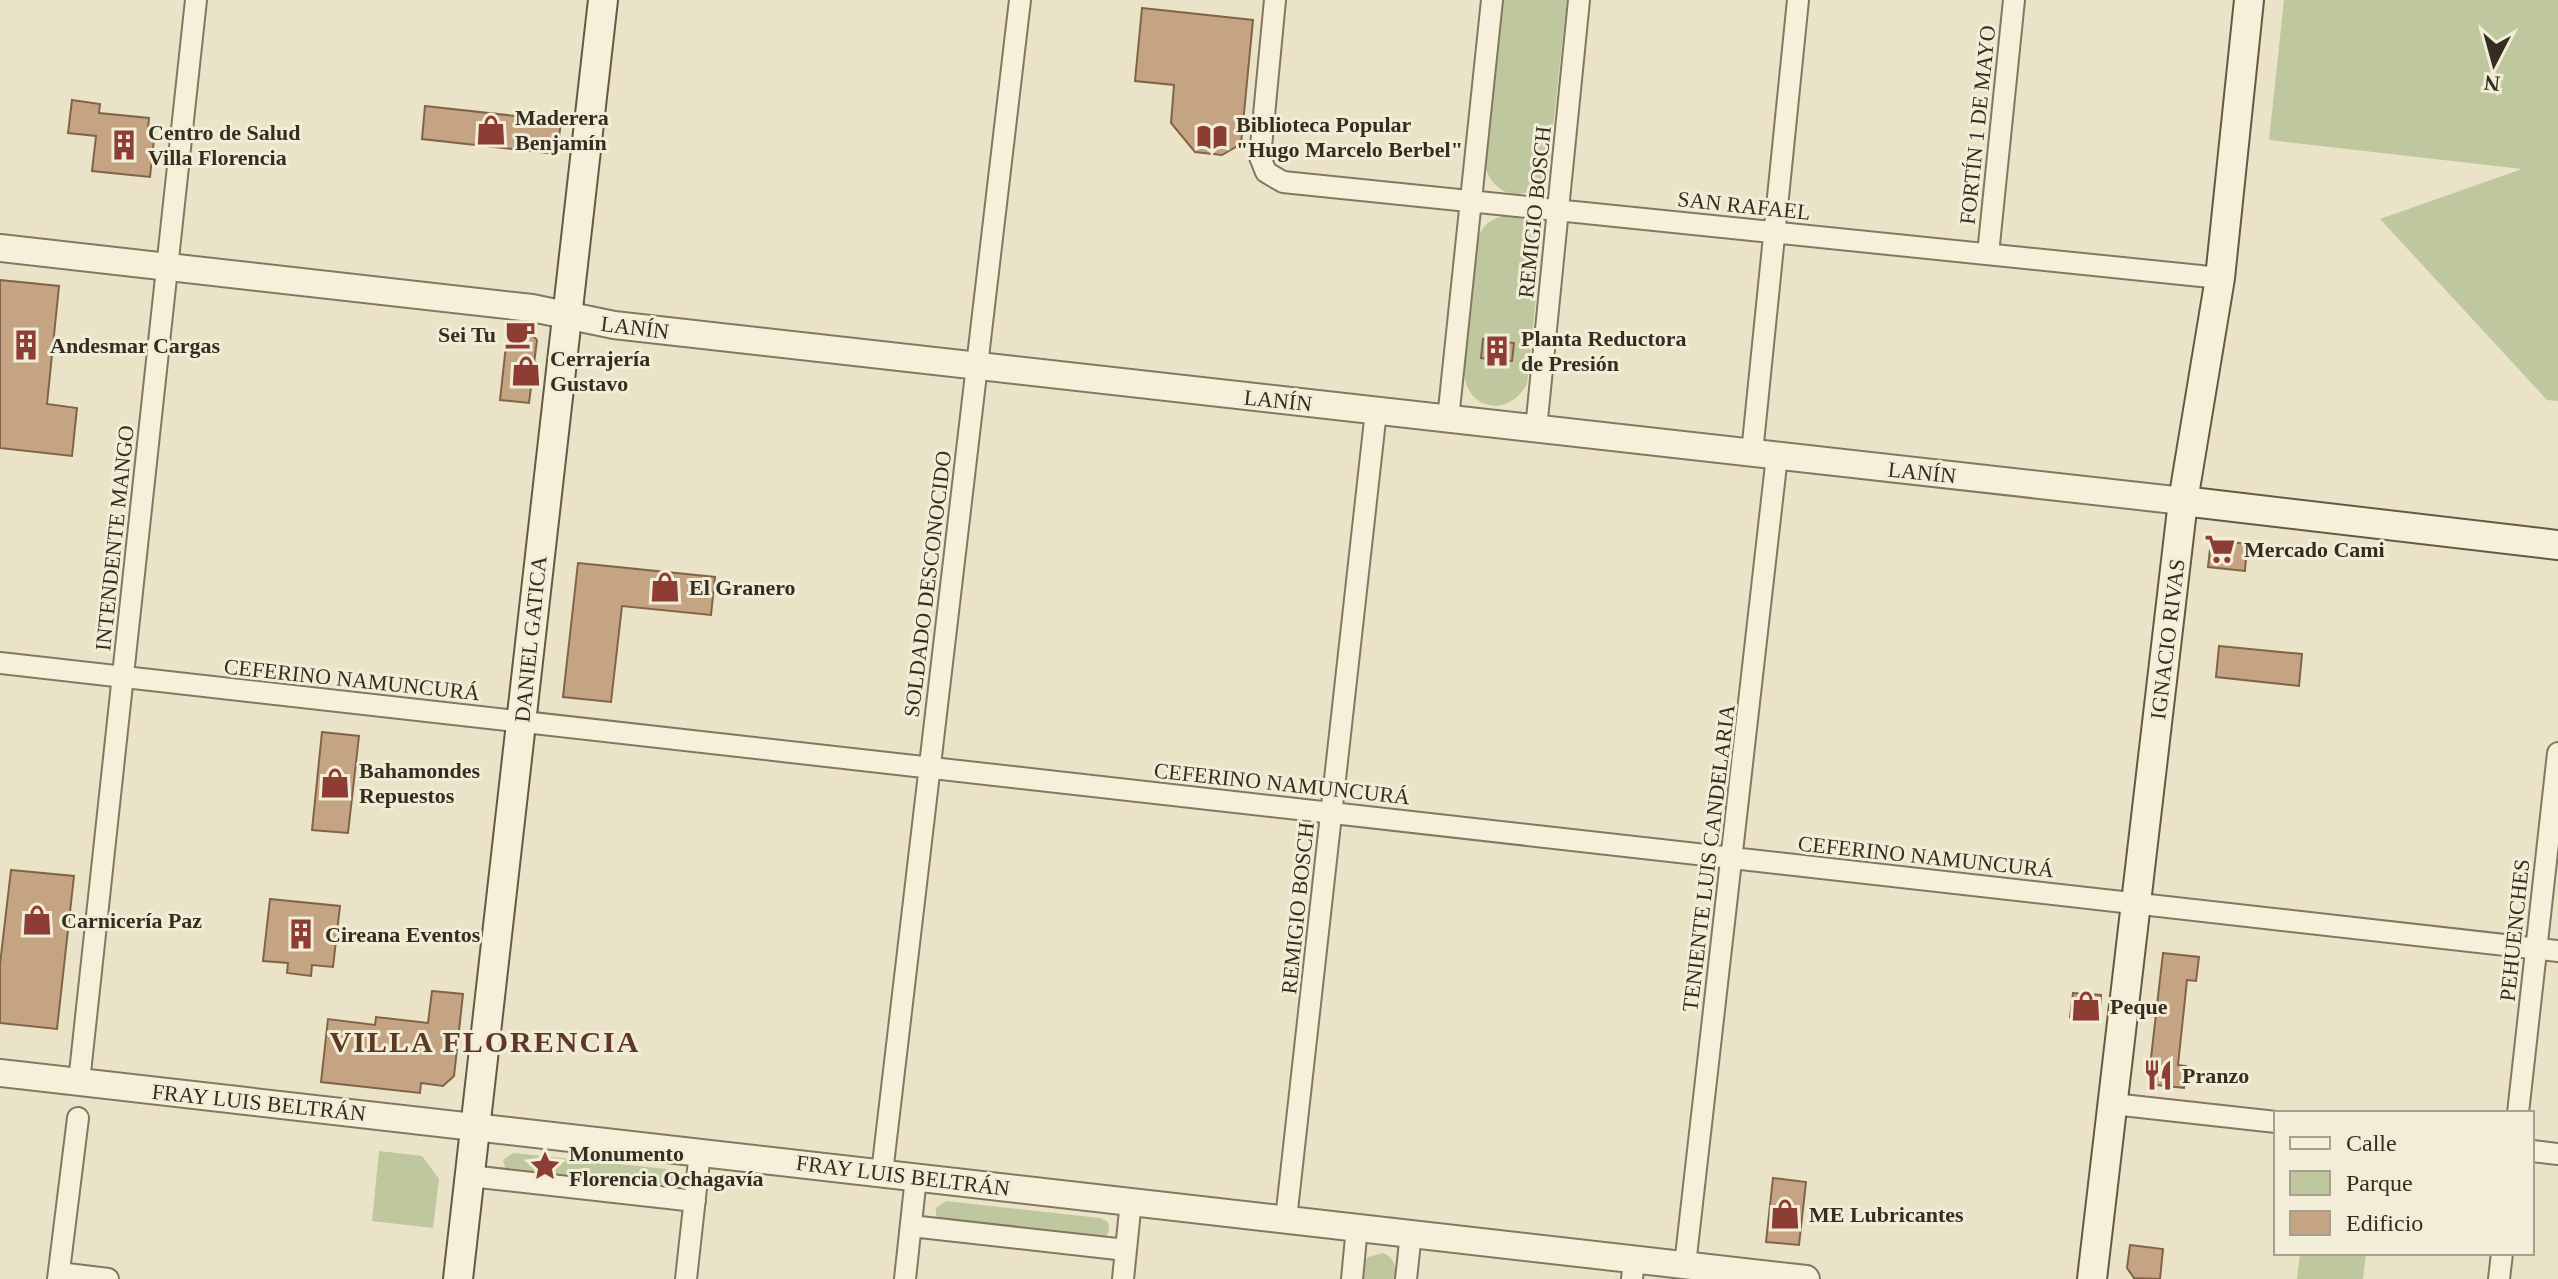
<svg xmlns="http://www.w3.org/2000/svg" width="2558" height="1279" font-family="'Times New Roman',serif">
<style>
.green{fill:#bec79d}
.building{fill:#c4a482;stroke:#816447;stroke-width:2}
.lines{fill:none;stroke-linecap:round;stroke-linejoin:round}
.minor-casing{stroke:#84775f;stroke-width:24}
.tertiary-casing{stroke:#84775f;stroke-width:30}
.secondary-casing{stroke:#665842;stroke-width:32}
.minor{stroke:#f6f0db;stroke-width:20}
.tertiary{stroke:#f6f0db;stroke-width:26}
.secondary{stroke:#f6f0db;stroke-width:28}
.labels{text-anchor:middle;stroke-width:6;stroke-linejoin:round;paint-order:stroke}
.poi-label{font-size:22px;font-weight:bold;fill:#362d21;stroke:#f2edd7;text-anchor:start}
.street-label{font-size:22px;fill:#362d21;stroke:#f2edd7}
.district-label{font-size:30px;font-weight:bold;letter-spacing:2px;fill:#5f3725;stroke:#f2edd7}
</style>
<rect width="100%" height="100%" fill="#eae3c8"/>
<!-- green -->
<path class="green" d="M1502,0H1567L1548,173C1531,204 1496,200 1485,167Z
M2284,0H2558V401L2547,400L2380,219L2522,169L2269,140Z
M1508,215C1528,218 1538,228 1541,248L1527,384C1508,420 1463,409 1464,368L1476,242C1482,225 1491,218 1508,215Z
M379,1151L422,1156L439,1179L433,1228L372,1221Z
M513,1153L667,1169L673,1172L677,1180L675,1186L669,1190L506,1170L503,1160Z
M946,1201L1100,1218L1108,1222C1110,1229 1110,1235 1102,1238L941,1220L936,1215V1208Z
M1383,1253C1395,1258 1396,1267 1395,1279H1361L1362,1266L1368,1257Z
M2300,1253H2366L2363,1279H2297Z"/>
<!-- building -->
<path class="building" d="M1142,8L1253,20L1241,144L1222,155L1195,152L1171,123L1174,85L1135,81Z
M72,100L100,104L99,113L149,118L148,129L155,130L150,177L92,171L96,136L68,133Z
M425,106L561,121L557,154L422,139Z
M0,280L59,286L47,404L77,408L72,456L0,448Z
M508,327L527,329L537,340L529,403L500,400Z
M1483,339L1514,343L1512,361L1481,358Z
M2211,540L2247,544L2245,571L2208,567Z
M578,563L715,577L711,615L622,606L611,702L563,697Z
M2219,646L2302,654L2299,686L2216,677Z
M322,732L359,736L348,833L312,830Z
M11,870L74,876L57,1029L0,1023V964Z
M270,899L340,906L333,967L312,965L311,976L287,973L288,963L263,961Z
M2163,953L2199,957L2196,981L2187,980L2178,1065L2186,1066L2184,1088L2148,1084Z
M432,991L463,994L454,1076L443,1086L421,1083L420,1093L321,1082L328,1019L375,1025L376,1017L428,1023Z
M2073,993L2101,995L2099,1020L2070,1017Z
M1773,1178L1806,1182L1799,1245L1766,1242Z
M2130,1245L2163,1249L2160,1279L2134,1278L2127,1268Z"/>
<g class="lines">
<!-- minor casing -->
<g class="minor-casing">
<path id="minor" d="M1275,0L1260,157L1266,172L1283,182L2220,278
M1988,254L2014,0
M1448,419L1492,0
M1536,429L1579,0
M1752,453L1798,0
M0,663L2558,951
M79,1082L196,0
M2113,1104L2276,1122
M2518,1113L2558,753
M2532,1151L2558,1154
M882,1173L1020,0
M470,1176L695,1201
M1286,1219L1376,411
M911,1226L1126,1250
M1685,1265L1777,456
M59,1273L108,1279
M58,1279L78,1118
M686,1279L700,1152
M905,1279L916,1177
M1123,1279L1131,1201
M1352,1279L1357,1227
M1406,1279L1411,1233
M1632,1279L1634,1259
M2499,1279L2502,1253"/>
</g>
<!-- tertiary casing -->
<g class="tertiary-casing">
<path id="tertiary" d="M0,248L532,308L614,325L2183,501
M0,1073L1806,1279"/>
</g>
<!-- secondary casing -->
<g class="secondary-casing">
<path id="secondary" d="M2183,501L2558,545
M458,1279L603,0
M2092,1279L2183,501L2220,278L2249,0"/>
</g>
<!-- minor -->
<use href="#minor" class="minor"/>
<!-- tertiary -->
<use href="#tertiary" class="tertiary"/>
<!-- secondary -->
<use href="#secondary" class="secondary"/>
</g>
<!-- icons -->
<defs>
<g id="shop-bare" transform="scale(2.4)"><path d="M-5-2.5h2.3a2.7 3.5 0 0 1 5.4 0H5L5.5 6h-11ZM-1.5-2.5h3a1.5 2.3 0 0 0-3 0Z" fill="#8e3d35" stroke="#f2edd7" stroke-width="2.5" paint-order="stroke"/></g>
<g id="library-bare" transform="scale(2.4)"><path d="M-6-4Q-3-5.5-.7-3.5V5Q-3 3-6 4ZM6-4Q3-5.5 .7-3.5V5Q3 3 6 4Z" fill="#8e3d35" stroke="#f2edd7" stroke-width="2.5" paint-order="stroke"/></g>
<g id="building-bare" transform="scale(2.4)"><path d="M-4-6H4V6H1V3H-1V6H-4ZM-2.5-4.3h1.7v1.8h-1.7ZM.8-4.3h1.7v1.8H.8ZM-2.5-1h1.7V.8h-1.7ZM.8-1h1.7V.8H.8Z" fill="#8e3d35" stroke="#f2edd7" stroke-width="2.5" paint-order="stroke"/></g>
<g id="cafe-bare" transform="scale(2.4)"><path d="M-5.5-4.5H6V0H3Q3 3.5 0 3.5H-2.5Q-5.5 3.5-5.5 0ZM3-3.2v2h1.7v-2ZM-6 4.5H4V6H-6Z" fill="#8e3d35" stroke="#f2edd7" stroke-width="2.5" paint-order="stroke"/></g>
<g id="supermarket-bare" transform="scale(2.4)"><path d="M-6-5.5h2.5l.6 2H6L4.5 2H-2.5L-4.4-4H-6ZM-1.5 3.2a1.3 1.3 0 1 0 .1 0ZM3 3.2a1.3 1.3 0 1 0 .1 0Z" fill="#8e3d35" stroke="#f2edd7" stroke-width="2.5" paint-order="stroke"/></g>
<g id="restaurant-bare" transform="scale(2.4)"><path d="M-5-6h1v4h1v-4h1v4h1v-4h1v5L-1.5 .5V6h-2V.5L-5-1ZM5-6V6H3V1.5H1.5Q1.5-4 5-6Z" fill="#8e3d35" stroke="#f2edd7" stroke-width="2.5" paint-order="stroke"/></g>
<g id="sight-bare" transform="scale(2.4)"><path d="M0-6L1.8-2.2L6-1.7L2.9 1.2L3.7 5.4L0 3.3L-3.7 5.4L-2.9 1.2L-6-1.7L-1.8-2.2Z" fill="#8e3d35" stroke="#f2edd7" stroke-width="2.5" paint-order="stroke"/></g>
</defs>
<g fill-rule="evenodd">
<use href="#shop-bare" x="491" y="130"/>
<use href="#library-bare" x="1212" y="137"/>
<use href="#building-bare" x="124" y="145"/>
<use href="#cafe-bare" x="520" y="334"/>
<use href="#building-bare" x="26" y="345"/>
<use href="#building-bare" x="1497" y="351"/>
<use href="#shop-bare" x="526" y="371"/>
<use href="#supermarket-bare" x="2220" y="549"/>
<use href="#shop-bare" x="665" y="587"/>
<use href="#shop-bare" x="335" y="783"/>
<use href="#shop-bare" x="37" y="920"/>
<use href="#building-bare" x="301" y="934"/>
<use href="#shop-bare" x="2086" y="1006"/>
<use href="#restaurant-bare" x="2158" y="1075"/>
<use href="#sight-bare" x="545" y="1166"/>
<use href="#shop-bare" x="1785" y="1214"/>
</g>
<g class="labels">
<!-- poi labels -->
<g class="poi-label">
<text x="515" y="125">Maderera<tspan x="515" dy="25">Benjamín</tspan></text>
<text x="1236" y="132">Biblioteca Popular<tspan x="1236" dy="25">"Hugo Marcelo Berbel"</tspan></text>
<text x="148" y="140">Centro de Salud<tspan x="148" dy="25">Villa Florencia</tspan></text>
<text x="496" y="342" text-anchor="end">Sei Tu</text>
<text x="1521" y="346">Planta Reductora<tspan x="1521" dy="25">de Presión</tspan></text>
<text x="50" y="353">Andesmar Cargas</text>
<text x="550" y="366">Cerrajería<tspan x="550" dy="25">Gustavo</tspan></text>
<text x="2244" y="557">Mercado Cami</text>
<text x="689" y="595">El Granero</text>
<text x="359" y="778">Bahamondes<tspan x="359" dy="25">Repuestos</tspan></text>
<text x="61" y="928">Carnicería Paz</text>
<text x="325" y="942">Cireana Eventos</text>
<text x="2110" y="1014">Peque</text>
<text x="2182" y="1083">Pranzo</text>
<text x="569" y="1161">Monumento<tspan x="569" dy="25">Florencia Ochagavía</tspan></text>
<text x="1809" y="1222">ME Lubricantes</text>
</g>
<!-- street labels -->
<g class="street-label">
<text transform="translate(1977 125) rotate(-84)" y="8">FORTÍN 1 DE MAYO</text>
<text transform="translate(1744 205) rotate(6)" y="8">SAN RAFAEL</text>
<text transform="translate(1534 212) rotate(-84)" y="8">REMIGIO BOSCH</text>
<text transform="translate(635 327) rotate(7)" y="8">LANÍN</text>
<text transform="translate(1278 400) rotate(6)" y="8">LANÍN</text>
<text transform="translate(1922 472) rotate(6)" y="8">LANÍN</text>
<text transform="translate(114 538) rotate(-84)" y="8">INTENDENTE MANGO</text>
<text transform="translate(927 584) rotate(-83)" y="8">SOLDADO DESCONOCIDO</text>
<text transform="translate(530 639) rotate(-84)" y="8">DANIEL GATICA</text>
<text transform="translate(2167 639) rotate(-83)" y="8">IGNACIO RIVAS</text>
<text transform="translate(352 679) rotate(6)" y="8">CEFERINO NAMUNCURÁ</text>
<text transform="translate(1282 783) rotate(6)" y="8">CEFERINO NAMUNCURÁ</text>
<text transform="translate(1926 856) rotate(6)" y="8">CEFERINO NAMUNCURÁ</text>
<text transform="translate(1708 858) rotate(-83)" y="8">TENIENTE LUIS CANDELARIA</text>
<text transform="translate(1297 908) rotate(-84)" y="8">REMIGIO BOSCH</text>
<text transform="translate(2514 930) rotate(-84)" y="8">PEHUENCHES</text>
<text transform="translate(259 1102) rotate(6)" y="8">FRAY LUIS BELTRÁN</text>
<text transform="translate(903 1175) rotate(7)" y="8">FRAY LUIS BELTRÁN</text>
</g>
<!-- district labels -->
<g class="district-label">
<text x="485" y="1052">VILLA FLORENCIA</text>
</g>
</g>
<!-- legend -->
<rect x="2274" y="1111" width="260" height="144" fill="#f2edd7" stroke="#a7a08e" stroke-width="2"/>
<rect x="2290" y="1137" width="40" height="12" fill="#f6f0db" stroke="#a7a08e" stroke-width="2"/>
<text x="2346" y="1151" font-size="24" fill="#362d21">Calle</text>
<rect x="2290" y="1171" width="40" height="24" fill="#bec79d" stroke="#a7a08e" stroke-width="2"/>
<text x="2346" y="1191" font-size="24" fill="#362d21">Parque</text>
<rect x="2290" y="1211" width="40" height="24" fill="#c4a482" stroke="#a7a08e" stroke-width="2"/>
<text x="2346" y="1231" font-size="24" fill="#362d21">Edificio</text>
<!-- north arrow -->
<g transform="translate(2494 64) rotate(186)" stroke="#f2edd7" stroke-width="6" paint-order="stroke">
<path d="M0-6L14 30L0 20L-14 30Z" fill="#362d21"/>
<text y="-12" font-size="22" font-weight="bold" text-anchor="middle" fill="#362d21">N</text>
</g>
</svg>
